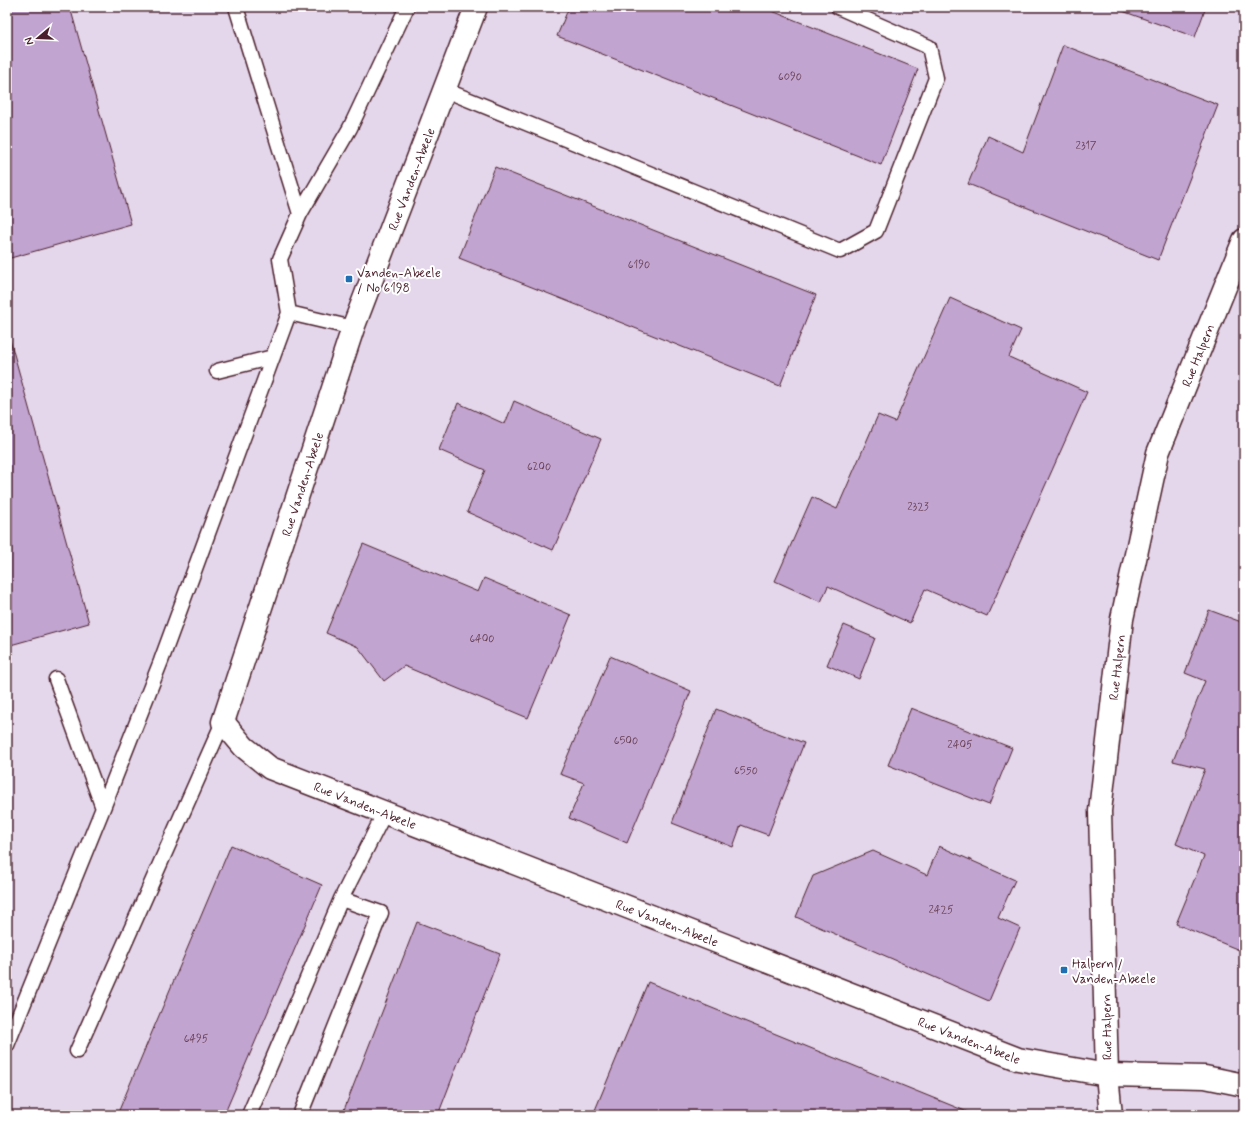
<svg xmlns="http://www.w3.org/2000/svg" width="1251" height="1122" font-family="Mynerve,sans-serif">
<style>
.built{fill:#e4d7eb}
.building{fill:#c2a4d0;stroke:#4a1f2b}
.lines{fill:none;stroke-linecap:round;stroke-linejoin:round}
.lane-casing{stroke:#4a1f2b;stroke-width:17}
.street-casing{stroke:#4a1f2b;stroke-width:25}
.secondary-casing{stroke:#4a1f2b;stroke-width:25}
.lane{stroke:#fff;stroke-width:14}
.street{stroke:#fff;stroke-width:22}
.secondary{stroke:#fff;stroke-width:22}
.poi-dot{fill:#1f6fb2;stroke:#fff;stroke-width:1.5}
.labels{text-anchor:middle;stroke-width:4;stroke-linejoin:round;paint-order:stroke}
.number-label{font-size:11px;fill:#684054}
.street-label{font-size:13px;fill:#4a1f2b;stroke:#fff}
.poi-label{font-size:13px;fill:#4a1f2b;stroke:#fff;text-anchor:start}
</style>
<rect width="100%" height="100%" fill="#f3edf6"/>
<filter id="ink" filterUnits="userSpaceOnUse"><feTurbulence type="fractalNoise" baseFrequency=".025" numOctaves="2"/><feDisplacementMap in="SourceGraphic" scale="8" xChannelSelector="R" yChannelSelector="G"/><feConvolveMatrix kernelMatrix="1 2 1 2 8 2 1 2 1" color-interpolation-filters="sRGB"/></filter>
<g filter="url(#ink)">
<!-- built -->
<path class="built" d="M7,7H1244V1115H7Z"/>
<!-- building -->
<path class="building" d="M7,7H70L131,224L7,259Z
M569,7H762L918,69L881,165L557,36Z
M1111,7H1206L1195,37Z
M1063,45L1218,105L1158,260L968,184L988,136L1023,152Z
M495,167L816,295L780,386L459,258Z
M950,298L1021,330L1009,357L1087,392L987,616L925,589L910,623L828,586L821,602L775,581L812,497L837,509L878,415L895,422Z
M7,329L89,623L7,646Z
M514,401L601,439L553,550L467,512L485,470L439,450L458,403L505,424Z
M363,544L478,592L484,578L571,615L528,718L404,666L384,681L358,647L326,633Z
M1209,610L1244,623V952L1176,924L1204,856L1176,844L1205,769L1173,761L1205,681L1185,673Z
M844,625L875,638L859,679L827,665Z
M610,656L691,691L627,843L569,818L584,783L560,774Z
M911,708L1012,748L989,805L888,765Z
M716,709L804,743L768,835L741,825L733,847L672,823Z
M231,845L322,885L224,1115H117Z
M939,846L1015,880L998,918L1020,928L989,1001L796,917L813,876L873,851L927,875Z
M417,922L500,954L438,1115H342Z
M648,982L975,1115H593Z"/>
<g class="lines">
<!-- lane casing -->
<g class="lane-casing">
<path id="lane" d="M236,7L300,214
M445,90L840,251L876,231L936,78L929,47L838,7
M289,313L353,328
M217,371L273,357
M56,679L103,808
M7,1045L103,808L161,661L289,313L280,259L300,214L350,128L407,7
M77,1051L223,722
M249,1115L341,899
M300,1115L381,913L341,899L385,812"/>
</g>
<!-- street casing -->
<g class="street-casing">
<g id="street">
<path id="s1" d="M476,7L353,328L223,722L244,747L270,768L1018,1059L1107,1075L1205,1077L1244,1085"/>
</g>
</g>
<!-- secondary casing -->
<g class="secondary-casing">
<g id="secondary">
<path id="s2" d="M1111,1115L1107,1075L1100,811L1122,619L1158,453L1244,240"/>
</g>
</g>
<!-- lane -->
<use href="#lane" class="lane"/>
<!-- street -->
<use href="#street" class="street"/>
<!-- secondary -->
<use href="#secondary" class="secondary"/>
</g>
</g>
<!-- markers -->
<g class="poi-dot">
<rect x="345" y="275" width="8" height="8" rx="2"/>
<rect x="1060" y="966" width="8" height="8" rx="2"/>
</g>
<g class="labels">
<!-- number labels -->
<g class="number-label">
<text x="790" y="80">6090</text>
<text x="1086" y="149">2317</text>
<text x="639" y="268">6190</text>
<text x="539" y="470">6200</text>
<text x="918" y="510">2323</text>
<text x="482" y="642">6400</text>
<text x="626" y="744">6500</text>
<text x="960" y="748">2405</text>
<text x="746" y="774">6550</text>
<text x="941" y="913">2425</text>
<text x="196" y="1042">6495</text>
</g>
<!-- street labels -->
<g class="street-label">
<text transform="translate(411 179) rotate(-69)" y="5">Rue Vanden-Abeele</text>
<text dy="5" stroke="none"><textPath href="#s2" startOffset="773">Rue Halpern</textPath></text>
<text transform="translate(302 484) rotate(-72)" y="5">Rue Vanden-Abeele</text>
<text dy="5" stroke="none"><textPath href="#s2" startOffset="449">Rue Halpern</textPath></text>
<text dy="5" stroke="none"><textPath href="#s1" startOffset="927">Rue Vanden-Abeele</textPath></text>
<text dy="5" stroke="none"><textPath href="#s1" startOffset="1251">Rue Vanden-Abeele</textPath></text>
<text transform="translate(1106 1027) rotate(-91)" y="5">Rue Halpern</text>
<text dy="5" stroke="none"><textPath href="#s1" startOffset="1575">Rue Vanden-Abeele</textPath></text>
</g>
<!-- poi labels -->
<g class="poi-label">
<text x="357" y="277">Vanden-Abeele<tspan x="357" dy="15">/ No 6198</tspan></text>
<text x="1072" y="968">Halpern /<tspan x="1072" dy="15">Vanden-Abeele</tspan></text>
</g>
</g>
<!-- margin -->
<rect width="1251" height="1122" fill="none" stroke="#fff" stroke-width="24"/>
<rect x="12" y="12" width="1227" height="1098" fill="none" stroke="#4a1f2b" stroke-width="1.5" filter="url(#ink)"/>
<!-- north arrow -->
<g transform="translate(38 38) rotate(251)" stroke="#ffffff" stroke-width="3" paint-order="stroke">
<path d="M0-3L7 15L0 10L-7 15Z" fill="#4a1f2b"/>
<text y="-6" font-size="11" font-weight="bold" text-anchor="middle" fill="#4a1f2b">N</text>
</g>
</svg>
